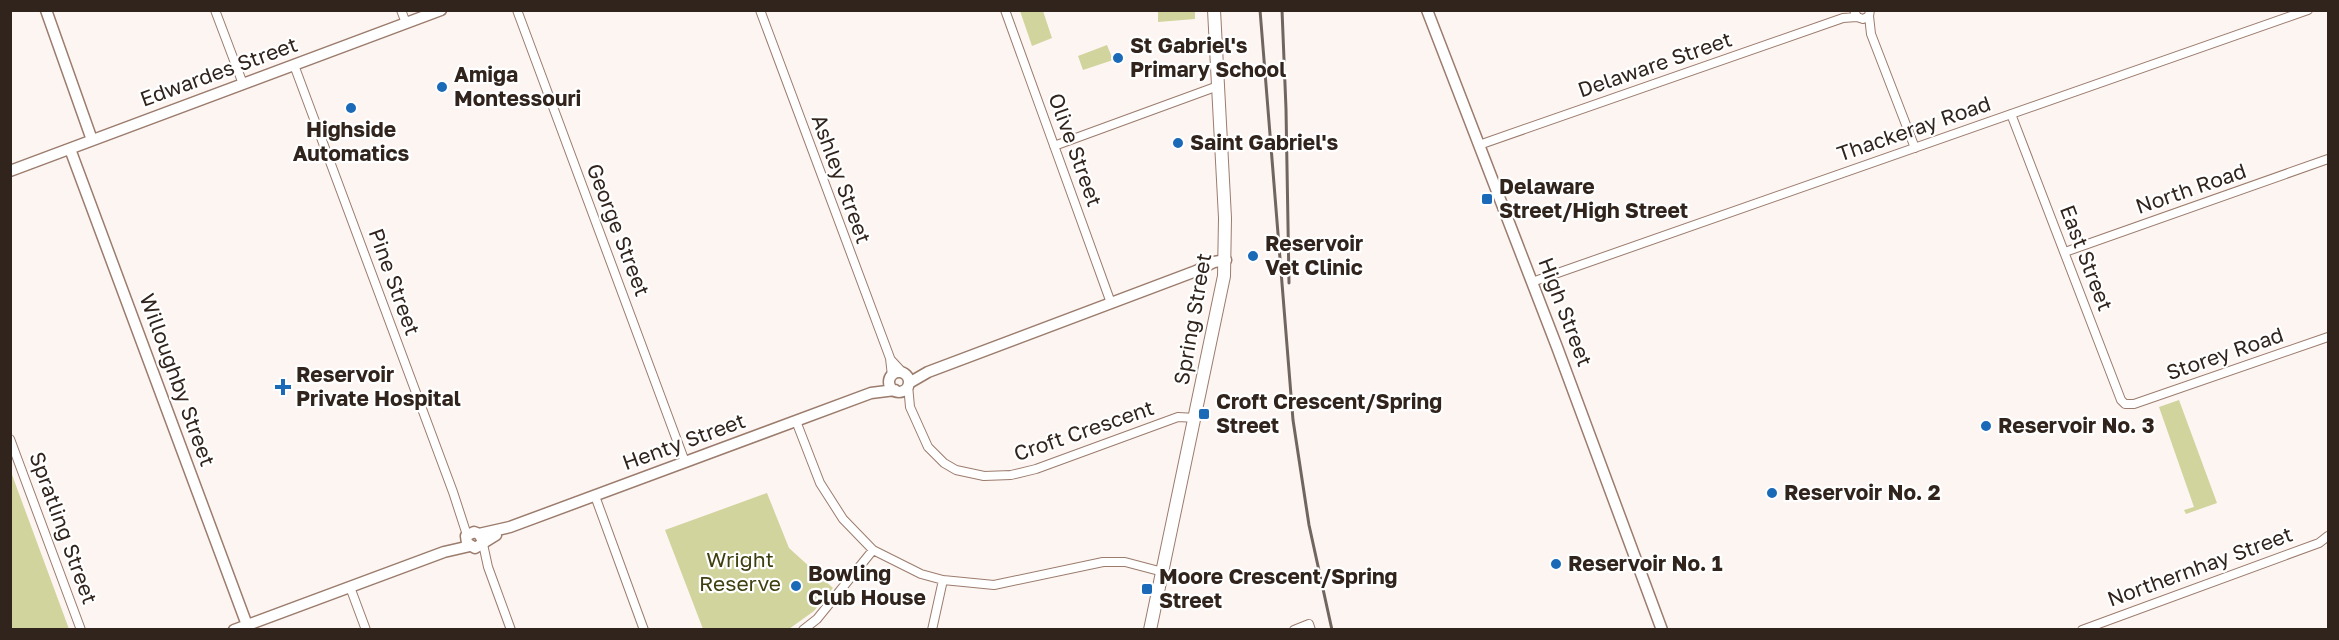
<svg xmlns="http://www.w3.org/2000/svg" width="2339" height="640" font-family="'Golos Text',sans-serif">
<style>
.green{fill:#d2d49d}
.lines{fill:none;stroke-linecap:round;stroke-linejoin:round}
.street-casing{stroke:#9b7c6d;stroke-width:10}
.secondary-casing{stroke:#9b7c6d;stroke-width:13}
.primary-casing{stroke:#9b7c6d;stroke-width:14}
.street{stroke:#fff;stroke-width:8}
.secondary{stroke:#fff;stroke-width:10}
.primary{stroke:#fff;stroke-width:12}
.rail{stroke:#70655f;stroke-width:3}
.poi-dot{fill:#1b6ab8;stroke:#fff;stroke-width:2}
.labels{text-anchor:middle;stroke-width:4.5;stroke-linejoin:round;paint-order:stroke}
.poi-label{font-size:21px;font-weight:bold;fill:#30241d;stroke:#fff;text-anchor:start}
.street-label{font-size:21px;fill:#30241d;stroke:#fff}
.park-label{font-size:21px;fill:#3f3f10;stroke:#fff}
</style>
<rect width="100%" height="100%" fill="#fdf5f2"/>
<!-- green -->
<path class="green" d="M1020,11H1043L1052,38L1032,46Z
M1158,11H1195V19L1158,22Z
M1107,45L1113,60L1083,70L1078,56Z
M2179,400L2217,503L2186,514L2184,510L2194,507L2159,407Z
M11,472L69,629H11Z
M767,493L789,548L833,588L814,611L789,629H703L665,530Z"/>
<g class="lines">
<!-- street casing -->
<g class="street-casing">
<path id="street" d="M215,10L243,84
M401,10L406,23
M517,10L685,462
M760,10L890,358L892,376
M1005,10L1111,303
M1854,10L1857,17L1863,19L1869,16L1870,10
M1869,16L1871,34L1915,148
M294,65L453,492L467,535
M2011,114L2121,400L2125,404H2134L2328,337
M1479,145L1843,18L1857,17
M1054,146L1218,86
M2065,252L2328,159
M1532,282L2308,10
M891,360L903,373
M908,385L910,407L928,447L944,463L956,470L984,476L1011,475L1036,469L1178,417L1196,418
M796,421L820,483L843,519L873,550L921,574L943,580L994,585L1103,562H1125L1163,572
M10,439L81,630
M595,496L644,630
M483,544L488,567L511,630
M350,587L366,630
M803,630L817,619L873,550
M932,630L943,580
M1294,630L1309,624L1311,630
M2082,630L2319,543L2328,536"/>
</g>
<!-- secondary casing -->
<g class="secondary-casing">
<path id="secondary" d="M46,10L92,140
M1427,10L1557,347L1662,630
M70,149L247,625
M10,171L441,10
M889 382a10 10 0 1 1 20 0a10 10 0 1 1-20 0Z
M909,383L928,372L1196,271L1214,262L1226,260
M479,534L510,527L871,393L895,390
M483,541L479,534L474,532L466,536L467,543L475,548L496,535
M234,630L444,552L470,546"/>
</g>
<!-- primary casing -->
<g class="primary-casing">
<path id="primary" d="M1150,630L1224,276L1225,218L1214,10"/>
</g>
<!-- street -->
<use href="#street" class="street"/>
<!-- secondary -->
<use href="#secondary" class="secondary"/>
<!-- primary -->
<use href="#primary" class="primary"/>
<!-- rail -->
<path class="rail" d="M1260,10L1293,420L1309,525L1332,630
M1282,10L1286,109L1289,283"/>
</g>
<!-- markers -->
<g class="poi-dot">
<circle cx="1118" cy="58" r="6"/>
<circle cx="442" cy="87" r="6"/>
<circle cx="351" cy="108" r="6"/>
<circle cx="1178" cy="143" r="6"/>
<rect x="1481" y="193" width="12" height="12" rx="3"/>
<circle cx="1253" cy="256" r="6"/>
<path d="M280 378h6v6h6v6h-6v6h-6v-6h-6v-6h6z"/>
<rect x="1198" y="408" width="12" height="12" rx="3"/>
<circle cx="1986" cy="426" r="6"/>
<circle cx="1772" cy="493" r="6"/>
<circle cx="1556" cy="564" r="6"/>
<circle cx="796" cy="586" r="6"/>
<rect x="1141" y="583" width="12" height="12" rx="3"/>
</g>
<g class="labels">
<!-- poi labels -->
<g class="poi-label">
<text x="1130" y="53">St Gabriel's<tspan x="1130" dy="24">Primary School</tspan></text>
<text x="454" y="82">Amiga<tspan x="454" dy="24">Montessouri</tspan></text>
<text x="351" y="137" text-anchor="middle">Highside<tspan x="351" dy="24">Automatics</tspan></text>
<text x="1190" y="150">Saint Gabriel's</text>
<text x="1499" y="194">Delaware<tspan x="1499" dy="24">Street/High Street</tspan></text>
<text x="1265" y="251">Reservoir<tspan x="1265" dy="24">Vet Clinic</tspan></text>
<text x="296" y="382">Reservoir<tspan x="296" dy="24">Private Hospital</tspan></text>
<text x="1216" y="409">Croft Crescent/Spring<tspan x="1216" dy="24">Street</tspan></text>
<text x="1998" y="433">Reservoir No. 3</text>
<text x="1784" y="500">Reservoir No. 2</text>
<text x="1568" y="571">Reservoir No. 1</text>
<text x="808" y="581">Bowling<tspan x="808" dy="24">Club House</tspan></text>
<text x="1159" y="584">Moore Crescent/Spring<tspan x="1159" dy="24">Street</tspan></text>
</g>
<!-- street labels -->
<g class="street-label">
<text transform="translate(1655 65) rotate(-19)" y="7">Delaware Street</text>
<text transform="translate(219 72) rotate(-20)" y="7">Edwardes Street</text>
<text transform="translate(1914 129) rotate(-19)" y="7">Thackeray Road</text>
<text transform="translate(1075 150) rotate(70)" y="7">Olive Street</text>
<text transform="translate(841 179) rotate(70)" y="7">Ashley Street</text>
<text transform="translate(2191 189) rotate(-19)" y="7">North Road</text>
<text transform="translate(618 230) rotate(69)" y="7">George Street</text>
<text transform="translate(2086 258) rotate(69)" y="7">East Street</text>
<text transform="translate(394 282) rotate(70)" y="7">Pine Street</text>
<text transform="translate(1565 312) rotate(69)" y="7">High Street</text>
<text transform="translate(1193 319) rotate(-80)" y="7">Spring Street</text>
<text transform="translate(2225 354) rotate(-19)" y="7">Storey Road</text>
<text transform="translate(177 380) rotate(70)" y="7">Willoughby Street</text>
<text transform="translate(1084 431) rotate(-19)" y="7">Croft Crescent</text>
<text transform="translate(684 442) rotate(-20)" y="7">Henty Street</text>
<text transform="translate(63 528) rotate(70)" y="7">Spratling Street</text>
<text transform="translate(2200 567) rotate(-20)" y="7">Northernhay Street</text>
</g>
<!-- park labels -->
<g class="park-label">
<text x="740" y="567">Wright<tspan x="740" dy="24">Reserve</tspan></text>
</g>
</g>
<!-- border -->
<rect width="2339" height="640" fill="none" stroke="#30241d" stroke-width="24"/>
</svg>
